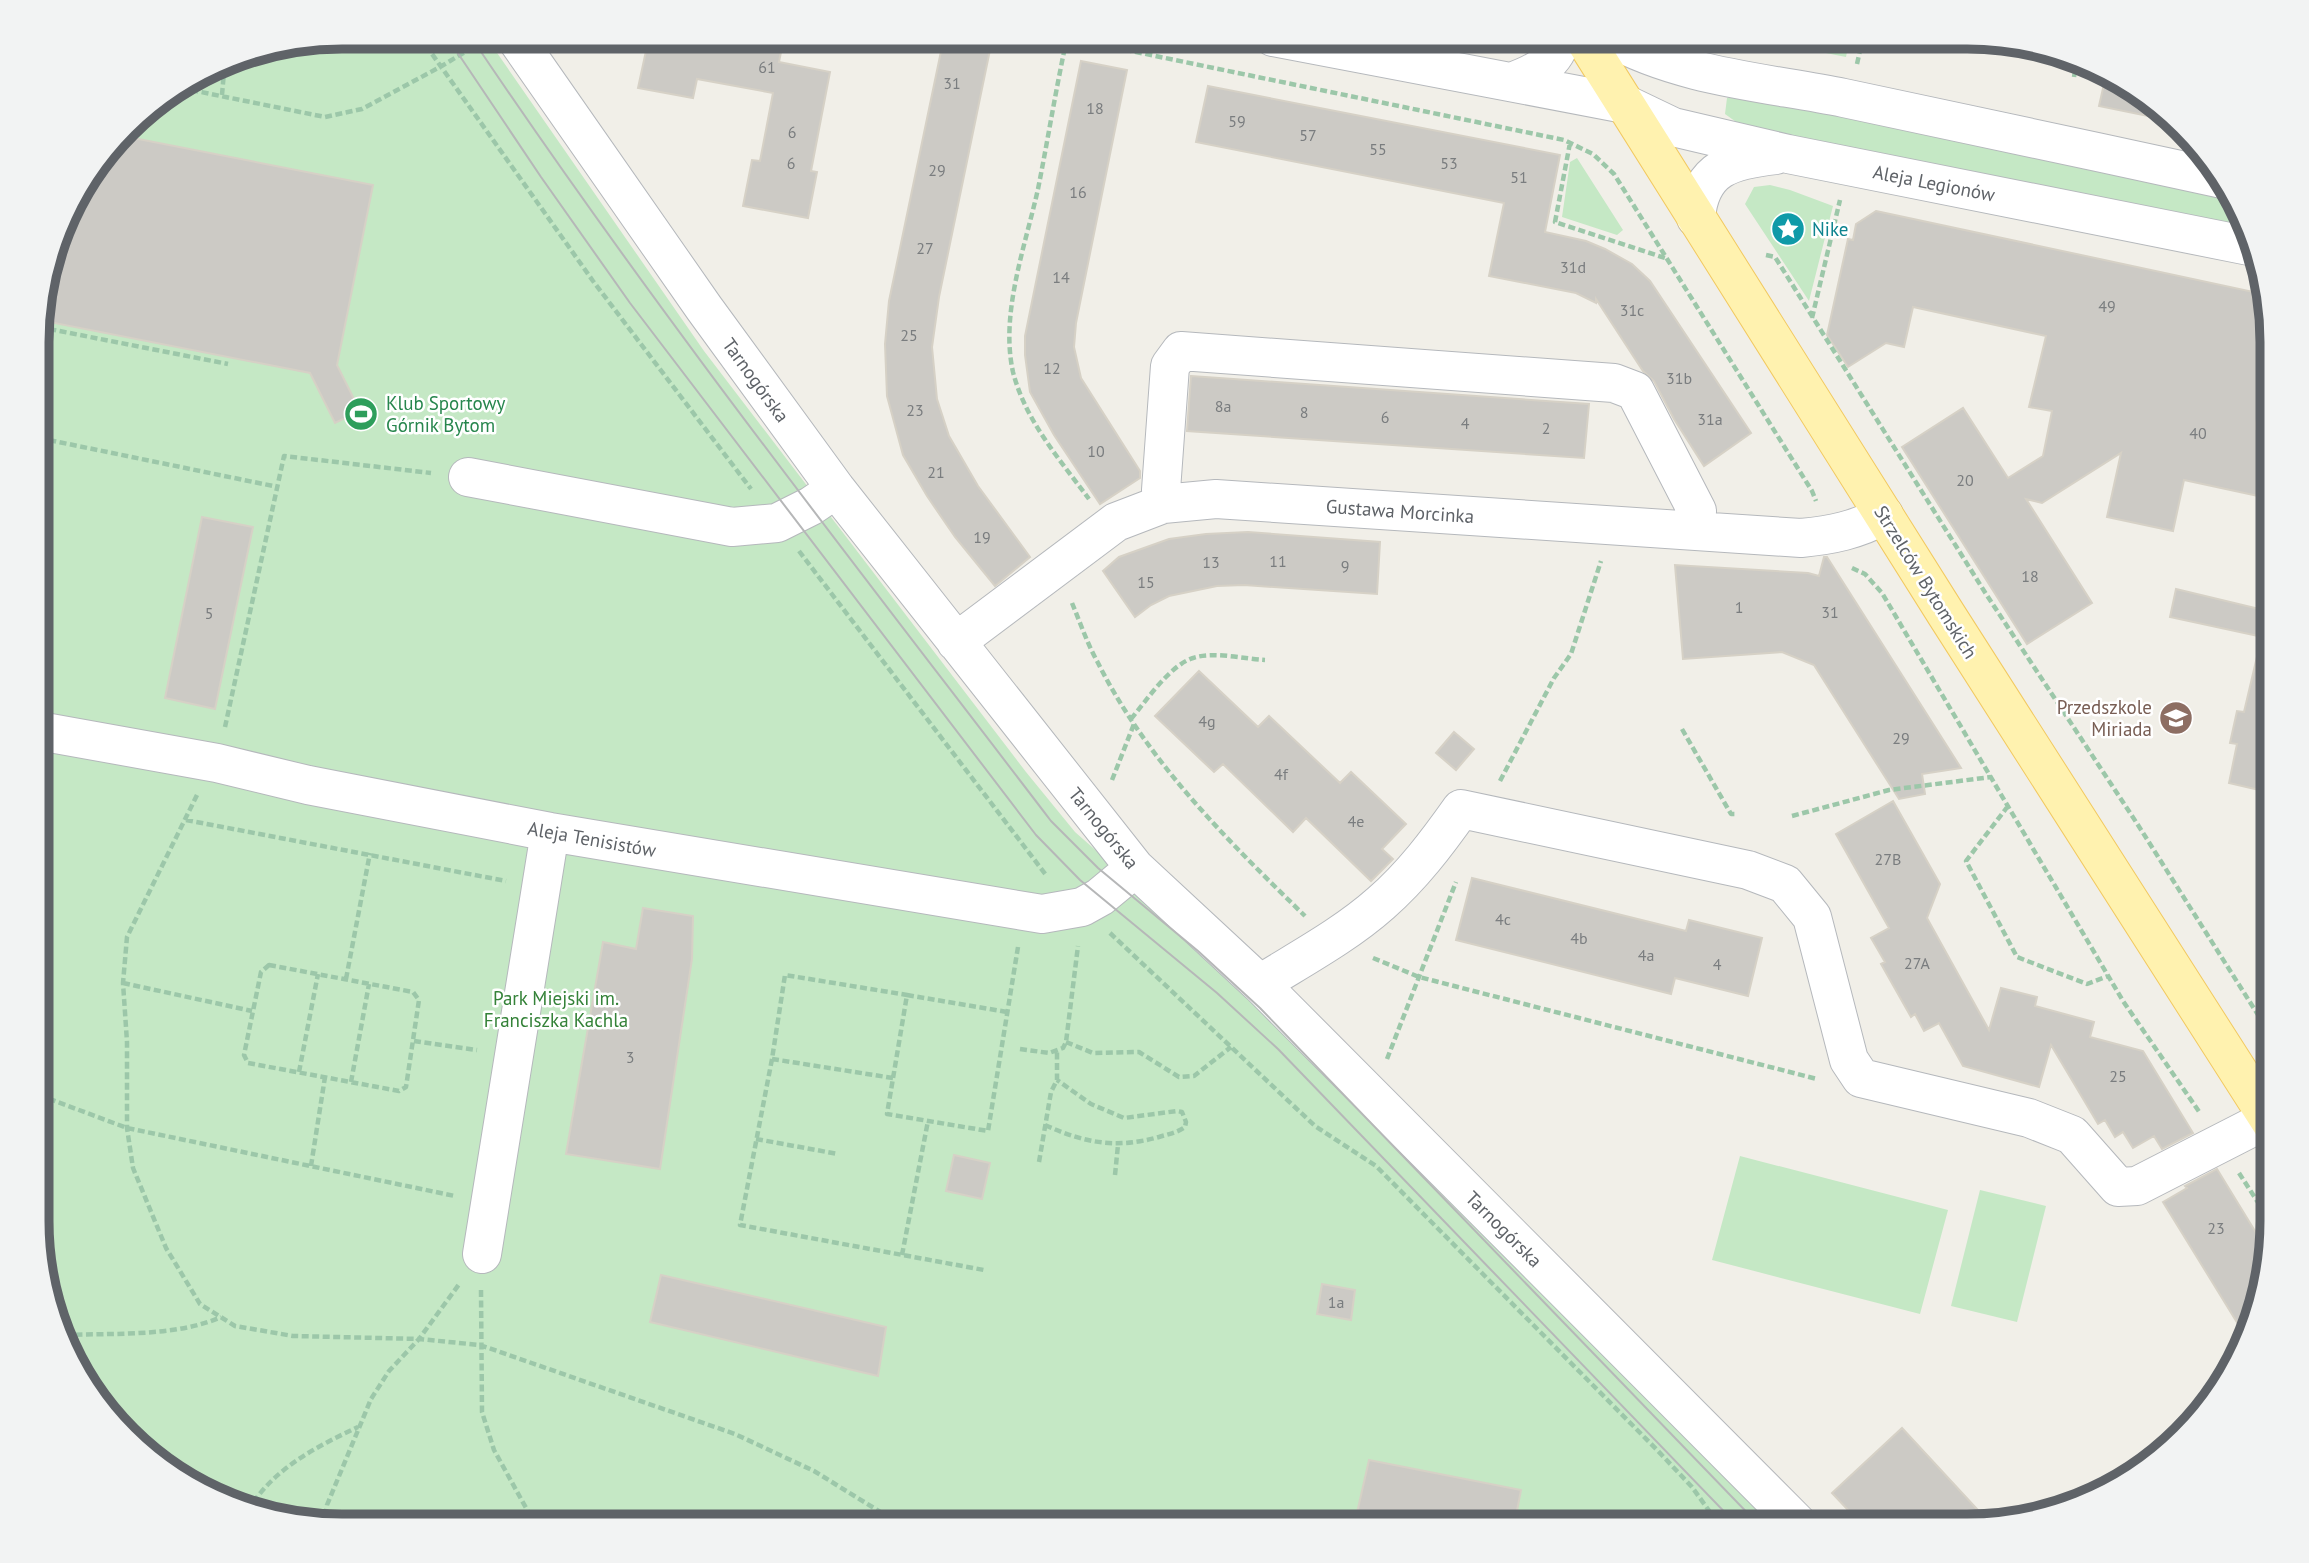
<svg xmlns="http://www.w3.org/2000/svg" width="2309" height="1563" font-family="'PT Sans',sans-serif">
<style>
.green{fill:#c5e8c5}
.building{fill:#cccac5;stroke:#d6d1c6;stroke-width:2}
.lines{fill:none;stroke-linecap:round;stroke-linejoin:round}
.minor-casing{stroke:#b5b8bc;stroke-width:40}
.major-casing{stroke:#f2c960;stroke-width:40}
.path{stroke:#9cc7a9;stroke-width:4.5;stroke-dasharray:7 3.5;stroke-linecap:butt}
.minor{stroke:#fff;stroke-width:38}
.major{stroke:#fff2af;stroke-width:38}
.tram{stroke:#b6b7b8;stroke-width:2}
.labels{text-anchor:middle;stroke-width:5;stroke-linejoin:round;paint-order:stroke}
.number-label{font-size:16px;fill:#7a7d7f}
.street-label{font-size:19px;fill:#5f6368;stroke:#fff}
.culture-label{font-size:19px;fill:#0d838f;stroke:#fff;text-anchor:start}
.leisure-label{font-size:19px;fill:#27864d;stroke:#fff;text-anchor:start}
.education-label{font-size:19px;fill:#785e54;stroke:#fff;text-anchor:end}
.park-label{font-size:19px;fill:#348238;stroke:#fff}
.rim{fill:none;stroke:#5f6368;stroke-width:9}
</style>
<rect width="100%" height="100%" fill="#f1efe8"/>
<!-- green -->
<path class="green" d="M342,37H486L704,351L1026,772L1075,832L1125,876L1686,1433L1772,1526H322L244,1510L156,1463L77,1373L39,1260V303L68,207L140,113L226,60Z
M1745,37H1850L1846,57Z
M1736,93L1754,94L2234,197L2244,231L1739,124L1725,114L1727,98Z
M1577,158L1623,230L1617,235L1562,217L1570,162Z
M1770,185L1790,190L1833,206L1809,301L1745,204L1754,187Z
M1740,1156L1948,1210L1920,1314L1712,1260Z
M1980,1190L2046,1206L2017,1322L1951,1306Z"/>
<!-- building -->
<path class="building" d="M649,37H784L779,62L830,72L811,171L817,172L808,218L743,206L752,160L760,161L773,93L697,79L693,98L638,88Z
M944,37L991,45L939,297L932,347L937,399L949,436L978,486L1030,557L995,586L955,537L927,496L903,455L887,396L885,344L889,301Z
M1081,61L1127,70L1076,323L1074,347L1081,378L1140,471V478L1100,504L1054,435L1030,392L1025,355V336Z
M2106,75L2152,100L2172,121L2099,106Z
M1208,86L1560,155L1545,232L1586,241L1605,249L1632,264L1650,281L1751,433L1704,466L1674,419L1654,381L1643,371L1596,299V303L1576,293L1489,276L1504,203L1196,142Z
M123,136L373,185L337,365L360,411L335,423L310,373L39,320V303L68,207Z
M1876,211L2263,294L2272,322V350L2256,423V429L2272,433V499L2184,480L2173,531L2107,517L2121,453L2042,503L2026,499L2092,603L2027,644L1902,447L1963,408L2008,478L2043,456L2052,411L2029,407L2046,336L1913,307L1904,347L1886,343L1848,367L1827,335L1848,239L1853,240L1856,224Z
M1191,376L1589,404L1584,458L1187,431Z
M202,517L253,527L215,709L165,698Z
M1248,532L1380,542L1377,594L1244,585L1217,586L1169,596L1151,605L1135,617L1103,571L1119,557L1169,539L1206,534Z
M1824,557H1827L1961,768L1922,774L1925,794L1899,799L1814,665L1782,652L1683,659L1675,565L1808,573L1819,576Z
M2176,589L2272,612V639L2170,617Z
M2260,644L2272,646V793L2229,783L2237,744L2230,743L2237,711L2244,712Z
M1199,671L1258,727L1269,716L1340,783L1351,772L1406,824L1382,849L1393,859L1371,881L1306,818L1293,832L1223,764L1214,772L1155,716Z
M1454,732L1474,749L1456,770L1436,753Z
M1893,801L1940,884L1927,918L1989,1030L2001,988L2037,997L2035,1006L2094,1022L2090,1037L2143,1051L2193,1133L2162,1149L2154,1136L2133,1148L2123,1132L2115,1137L2105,1120L2098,1124L2051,1045L2039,1087L1963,1066L1939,1023L1924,1031L1915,1014L1911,1017L1881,964L1885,962L1871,938L1889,928L1836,834Z
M1472,878L1686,931L1689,920L1762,938L1748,996L1675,978L1671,994L1456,940Z
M643,908L693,916L692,959L660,1169L566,1154L603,942L636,949Z
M954,1155L990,1163L982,1199L946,1191Z
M2217,1169L2269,1254L2256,1320L2246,1337L2163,1202L2187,1188L2185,1186Z
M661,1275L886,1327L878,1376L650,1322Z
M1322,1284L1355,1290L1351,1320L1317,1314Z
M1902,1428L1988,1521L1967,1526H1832L1849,1511L1832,1493Z
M1369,1460L1521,1490L1514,1526H1444L1393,1516L1391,1526H1354Z"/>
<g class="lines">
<!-- minor casing -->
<g class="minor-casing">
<path id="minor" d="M515,37L704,308L836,489L1135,868L1260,984L1800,1526
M1273,37L1625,104L1673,127L1788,154L2249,246
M1609,37C1681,77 1764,82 1844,98C1970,124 2096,152 2222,179
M1511,82C1534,74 1557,63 1561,37
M1696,218C1700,167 1732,160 1776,155
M468,477L732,527L777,523L811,506L836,489
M1163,504L1161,490L1170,366L1181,351L1614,383L1635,391L1697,511L1696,530
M956,642L1116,522L1163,504L1216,499L1801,538C1832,535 1857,530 1884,515
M39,731L217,763L308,785L550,832L1042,914L1082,907L1100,897L1135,868
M1260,984C1300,959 1345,935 1381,903C1412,876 1437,843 1461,809L1748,870L1785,884L1812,917L1849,1060L1861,1078L2029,1118L2072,1135L2118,1187L2137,1186L2268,1119
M482,1254L550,832"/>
</g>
<!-- major casing -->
<g class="major-casing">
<path id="major" d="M1583,37L1946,614L2272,1124"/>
</g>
<!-- path -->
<path class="path" d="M420,37L593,281L751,489
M1063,37L1564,140L1593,154L1614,174L1812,491L1816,501
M1067,38C1056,88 1048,139 1038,189C1025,247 1000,314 1013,372C1025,420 1060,460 1089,499
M1857,64L1863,37
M2074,77L2077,59
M181,88L325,117L362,109L440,67L480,43
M222,95L225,60
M1570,143L1555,222L1665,258
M1766,255L1775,257L1986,594L2138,825L2272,1037
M1812,318L1840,200
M39,327L228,364
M39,438L278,487
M799,551L1046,875
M1852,568L1865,574L1882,593L2123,1001L2200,1113
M1072,603C1080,622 1087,643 1097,661C1147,761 1226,839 1305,916
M1131,719C1146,701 1170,665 1193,658C1214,651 1244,659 1265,660
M225,727L284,456L431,473
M1682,729L1731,814H1736
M1112,780L1134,724
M1500,781L1554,678L1571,654L1601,561
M197,795L127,937L123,983L127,1042V1128L133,1168L166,1248L200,1304L235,1326L293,1336L419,1339L480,1345L735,1434L814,1471L882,1513L898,1526
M2008,806L1966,861L2017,957L2087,984L2108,976
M1792,816L1889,790L1991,777
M186,820L506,881
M1110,933L1315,1126L1376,1166L1658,1451L1692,1487L1720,1526
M1373,958L1419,977L1817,1079
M269,965L413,992L419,1000L406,1087L399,1091L248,1063L244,1055L261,972Z
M346,979L370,853
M123,983L252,1011
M1007,1012L907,995L887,1114L988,1131L1018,947
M414,1041L477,1050
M1066,1042L1093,1053L1139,1052L1179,1077L1194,1076L1231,1047
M1020,1049L1049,1053L1063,1048L1066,1042L1078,946
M772,1059L740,1225L984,1270
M1387,1059L1456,882
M299,1072L318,974
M893,1078L772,1059L785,975L907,995
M351,1082L369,984
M39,1095L127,1128L455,1196
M1045,1125C1085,1143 1116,1149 1159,1137C1168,1134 1177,1133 1185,1127L1186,1122L1182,1112L1177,1111L1124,1118L1091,1104L1057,1080
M756,1139L838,1154
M1039,1162L1051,1092L1057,1080V1052
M311,1166L325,1077
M2239,1173L2272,1224
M1115,1175L1118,1145
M902,1255L928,1121
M481,1290L482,1412L494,1450L536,1526
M65,1335C114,1333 176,1337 221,1317
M248,1511C272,1469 316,1447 358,1427
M323,1526L327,1505L371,1399L389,1371L419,1339L460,1283"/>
<!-- minor -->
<use href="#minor" class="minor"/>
<!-- major -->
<use href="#major" class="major"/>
<!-- tram -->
<path class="tram" d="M447,37L541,177L630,303L1036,835L1080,880L1217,993L1278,1049L1738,1526
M471,37C652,307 854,563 1051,821L1098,868L1198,951L1260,1008L1760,1526"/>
</g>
<!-- icons -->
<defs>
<g id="sight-disc" transform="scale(1.75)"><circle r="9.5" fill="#0f9aa8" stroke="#fff"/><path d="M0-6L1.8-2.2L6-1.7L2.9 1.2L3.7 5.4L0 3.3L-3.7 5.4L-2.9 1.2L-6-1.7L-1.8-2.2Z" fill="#fff"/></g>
<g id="stadium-disc" transform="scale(1.75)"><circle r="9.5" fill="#2e9e5b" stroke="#fff"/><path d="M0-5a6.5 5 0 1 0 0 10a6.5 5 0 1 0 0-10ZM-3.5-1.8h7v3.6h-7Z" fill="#fff"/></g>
<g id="school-disc" transform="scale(1.75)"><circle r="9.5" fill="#8d6e63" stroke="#fff"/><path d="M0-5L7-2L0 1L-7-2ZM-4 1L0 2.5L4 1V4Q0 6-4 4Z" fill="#fff"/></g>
</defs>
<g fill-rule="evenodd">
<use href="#sight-disc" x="1788" y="229"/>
<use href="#stadium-disc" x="361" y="414"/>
<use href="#school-disc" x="2176" y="718"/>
</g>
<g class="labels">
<!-- number labels -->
<g class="number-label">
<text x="767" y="73">61</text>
<text x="952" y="89">31</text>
<text x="1095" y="114">18</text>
<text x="1237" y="127">59</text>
<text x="792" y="138">6</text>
<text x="1308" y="141">57</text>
<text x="1378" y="155">55</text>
<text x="791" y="169">6</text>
<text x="1449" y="169">53</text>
<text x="937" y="176">29</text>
<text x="1519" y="183">51</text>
<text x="1078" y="198">16</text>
<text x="925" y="254">27</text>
<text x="1573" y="273">31d</text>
<text x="1061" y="283">14</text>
<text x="2107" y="312">49</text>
<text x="1632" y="316">31c</text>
<text x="909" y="341">25</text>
<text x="1052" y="374">12</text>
<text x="1679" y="384">31b</text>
<text x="1223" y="412">8a</text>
<text x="915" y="416">23</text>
<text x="1304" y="418">8</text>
<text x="1385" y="423">6</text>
<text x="1710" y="425">31a</text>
<text x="1465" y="429">4</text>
<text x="1546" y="434">2</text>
<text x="2198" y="439">40</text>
<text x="1096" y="457">10</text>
<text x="936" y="478">21</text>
<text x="1965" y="486">20</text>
<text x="982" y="543">19</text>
<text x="1278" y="567">11</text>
<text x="1211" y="568">13</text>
<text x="1345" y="572">9</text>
<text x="2030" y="582">18</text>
<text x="1146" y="588">15</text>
<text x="1739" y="613">1</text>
<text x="1830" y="618">31</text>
<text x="209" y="619">5</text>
<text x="1207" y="727">4g</text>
<text x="1901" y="744">29</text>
<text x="1281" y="780">4f</text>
<text x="1356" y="827">4e</text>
<text x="1888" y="865">27B</text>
<text x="1503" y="925">4c</text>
<text x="1579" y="944">4b</text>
<text x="1646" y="961">4a</text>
<text x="1917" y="969">27A</text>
<text x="1717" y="970">4</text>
<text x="630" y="1063">3</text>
<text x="2118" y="1082">25</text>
<text x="2216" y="1234">23</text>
<text x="1336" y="1308">1a</text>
</g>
<!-- street labels -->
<g class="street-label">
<text transform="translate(1934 183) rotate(11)" y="7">Aleja Legionów</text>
<text transform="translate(756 380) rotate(54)" y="7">Tarnogórska</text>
<text transform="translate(1400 511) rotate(4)" y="7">Gustawa Morcinka</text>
<text transform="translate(1926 582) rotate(58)" y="7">Strzelców Bytomskich</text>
<text transform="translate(1104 828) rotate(51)" y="7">Tarnogórska</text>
<text transform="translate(592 839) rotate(10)" y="7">Aleja Tenisistów</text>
<text transform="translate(1504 1229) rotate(45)" y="7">Tarnogórska</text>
</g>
<!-- culture labels -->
<g class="culture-label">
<text x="1812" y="236">Nike</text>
</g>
<!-- leisure labels -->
<g class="leisure-label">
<text x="386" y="410">Klub Sportowy<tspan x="386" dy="22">Górnik Bytom</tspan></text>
</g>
<!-- education labels -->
<g class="education-label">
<text x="2152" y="714">Przedszkole<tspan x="2152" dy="22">Miriada</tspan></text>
</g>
<!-- park labels -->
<g class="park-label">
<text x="556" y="1005">Park Miejski im.<tspan x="556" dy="22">Franciszka Kachla</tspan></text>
</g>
</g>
<!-- crop -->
<path d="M0 0H2309V1563H0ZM342 49H1967A293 293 0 0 1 2260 342V1221A293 293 0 0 1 1967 1514H342A293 293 0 0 1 49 1221V342A293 293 0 0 1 342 49Z" fill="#f2f3f3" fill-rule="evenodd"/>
<path class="rim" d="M342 49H1967A293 293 0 0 1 2260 342V1221A293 293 0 0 1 1967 1514H342A293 293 0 0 1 49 1221V342A293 293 0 0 1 342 49Z"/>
</svg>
